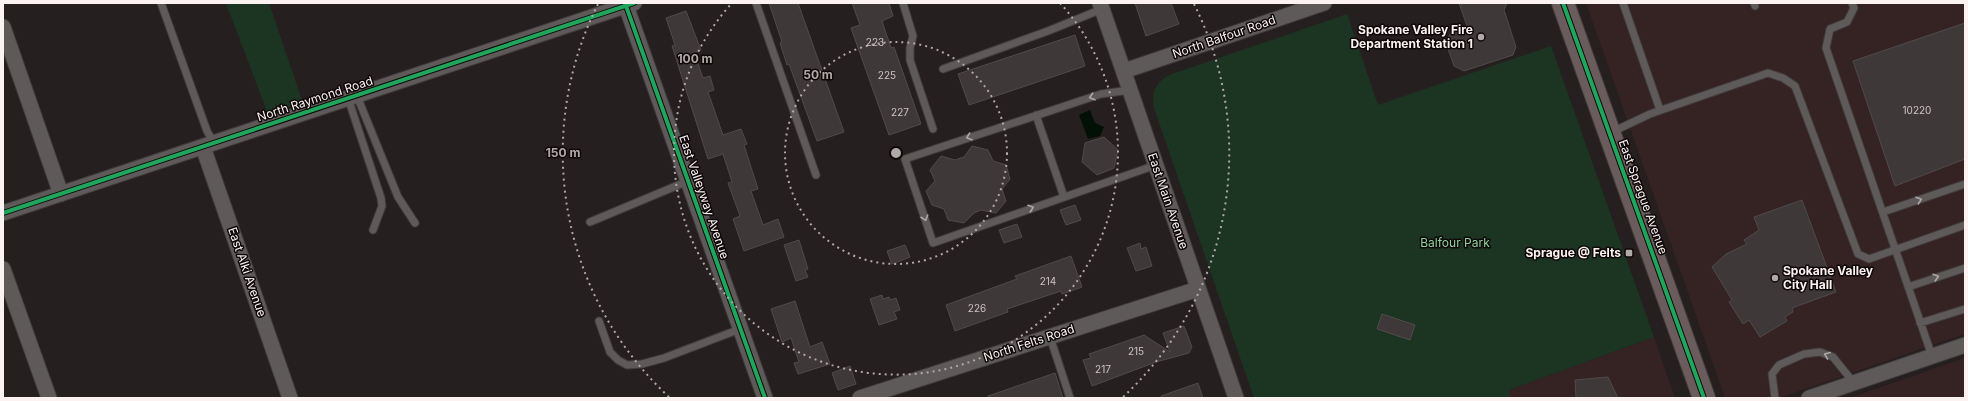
<svg xmlns="http://www.w3.org/2000/svg" width="1968" height="401" font-family="Inter,sans-serif">
<style>
.built{fill:#352223}
.green{fill:#1c3522}
.water{fill:#031005}
.building{fill:#3e3838;stroke:#504a4a}
.lines{fill:none;stroke-linecap:round;stroke-linejoin:round}
.lane-casing{stroke:#413b3b;stroke-width:9}
.street-casing{stroke:#413b3b;stroke-width:17}
.primary-casing{stroke:#413b3b;stroke-width:24}
.lane{stroke:#5f5a5a;stroke-width:7}
.street{stroke:#5f5a5a;stroke-width:15}
.primary{stroke:#6a5b5d;stroke-width:22}
.cycleway-casing{stroke:#0e0808;stroke-width:6}
.cycleway{stroke:#20a55d;stroke-width:4}
.oneway{stroke:#aea6a6}
.ring{fill:none;stroke:#b1a8a8;stroke-width:2;stroke-dasharray:2 4}
.poi-dot{fill:#b1a8a8;stroke:#0e0808;stroke-width:1.5}
.labels{text-anchor:middle;stroke-width:3;stroke-linejoin:round;paint-order:stroke}
.number-label{font-size:10px;fill:#ccc4c4}
.poi-label{font-size:12px;font-weight:bold;fill:#fcf2f2;stroke:#0e0808;text-anchor:end}
.street-label{font-size:12px;fill:#fcf2f2;stroke:#0e0808}
.park-label{font-size:12px;fill:#8fd39d;stroke:#0e0808}
.centre{fill:#b1a8a8;stroke:#0e0808;stroke-width:2}
.ring-label{font-size:12px;text-anchor:middle;font-weight:bold;fill:#b1a8a8;stroke:#0e0808;stroke-width:3;stroke-linejoin:round;paint-order:stroke}
</style>
<rect width="100%" height="100%" fill="#261f1f"/>
<!-- built -->
<path class="built" d="M1586,3H1965V334L1779,398H1725Z
M1654,337L1675,398H1509V390Z
M1965,358V398H1849Z"/>
<!-- green -->
<path class="green" d="M226,3H269L303,103L268,114Z
M1347,14L1378,105L1551,46L1654,337L1509,390V398H1254L1154,108C1151,91 1156,81 1172,74Z"/>
<!-- water -->
<path class="water" d="M1090,110L1095,123L1104,127L1100,136L1088,139L1079,115Z"/>
<!-- building -->
<path class="building" d="M769,3H798L844,132L817,141L789,64L787,65L780,43L782,42Z
M852,3H889L893,16L882,21L891,48L894,47L921,124L889,135L851,28L860,25Z
M1135,3H1171L1179,24L1146,36Z
M1459,3H1507L1504,10L1516,47L1513,55L1464,71L1454,66L1446,43L1451,32L1467,26Z
M686,11L701,50L694,52L703,78L710,76L714,90L708,92L723,135L741,129L747,144L744,145L758,189L751,191L763,225L778,219L784,237L744,251L733,219L740,216L728,183L732,182L723,154L708,159L672,46L675,45L666,18Z
M1965,23V159L1895,186L1853,61Z
M1075,35L1085,66L969,105L958,74Z
M1104,137L1118,150L1114,168L1097,175L1082,162L1085,143Z
M972,146L988,150L993,161L1006,165L1010,179L1002,189L1006,201L996,213L981,210L974,213L964,223L948,220L944,209L932,205L926,191L935,181L930,170L941,156L955,160L964,157Z
M1802,200L1836,292L1792,308L1793,312L1785,317L1787,321L1760,337L1749,320L1743,324L1729,302L1732,300L1712,267L1726,254L1747,244L1744,240L1759,230L1754,217Z
M1075,205L1081,220L1066,225L1060,210Z
M1017,224L1022,237L1004,243L999,230Z
M799,240L808,269L805,270L808,277L796,281L784,245Z
M1140,243L1141,249L1146,247L1152,266L1136,271L1127,248Z
M905,245L910,257L892,264L887,251Z
M1071,256L1082,287L1062,294L1061,291L1007,309L1008,312L955,331L946,305L1017,279L1015,276Z
M882,295L883,299L889,297L890,300L896,298L900,310L894,312L897,319L879,325L870,299Z
M795,301L810,347L822,342L830,364L798,374L794,363L799,362L791,338L782,342L771,309Z
M1382,314L1415,325L1410,340L1377,329Z
M1184,326L1192,347L1189,353L1156,362L1092,386L1083,360L1091,358L1089,354L1144,335L1170,352L1163,333Z
M850,366L856,384L838,390L832,373Z
M1055,373L1063,398H988V396Z
M1608,377L1618,398H1576L1575,380Z
M1198,383L1203,398H1161V396Z"/>
<g class="lines">
<!-- lane casing -->
<g class="lane-casing">
<path id="lane" d="M161,3L207,131L214,143
M756,3L816,175
M903,3L913,36L910,48V60L933,129
M1623,3L1660,110
M1754,3L1755,6
M1852,3L1854,8L1847,22L1830,29L1826,48L1932,356
M943,69L1048,31L1102,9
M1130,90L1101,94L905,159L933,243L1156,165
M357,96L398,197L415,223
M348,98L381,198L382,206L373,230
M1036,115L1064,197
M1612,132L1650,114L1768,73L1783,78L1795,86L1858,254L1869,259L1965,225
M1883,212L1965,184
M590,222L688,181
M1908,287L1965,268
M599,321L610,352L618,360L627,365L642,364L664,358L740,329
M1920,323L1965,309
M1050,337L1070,398
M1775,398L1772,374L1779,365L1804,354L1820,352L1833,357L1854,383"/>
</g>
<!-- street casing -->
<g class="street-casing">
<path id="street" d="M625,3L765,398
M1100,3L1236,398
M3,27L61,194
M1124,71L1324,3
M203,147L290,398
M3,213L634,3
M3,269L49,398
M860,398L1198,289
M1809,398L1965,345"/>
</g>
<!-- primary casing -->
<g class="primary-casing">
<path id="primary" d="M1563,3L1704,398"/>
</g>
<!-- lane -->
<use href="#lane" class="lane"/>
<!-- street -->
<use href="#street" class="street"/>
<!-- primary -->
<use href="#primary" class="primary"/>
<!-- cycleway casing -->
<g class="cycleway-casing">
<path id="cycleway" d="M625,3L765,398
M1563,3L1704,398
M3,213L634,3"/>
</g>
<!-- cycleway -->
<use href="#cycleway" class="cycleway"/>
</g>
<!-- one-way arrows -->
<defs><path id="oneway-chevron" d="M-2-3.5L2.5 0L-2 3.5" fill="none" stroke-width="1.6" stroke-linecap="round" stroke-linejoin="round"/></defs>
<g class="oneway">
<use href="#oneway-chevron" transform="translate(1092 97) rotate(162)"/>
<use href="#oneway-chevron" transform="translate(969 137) rotate(161)"/>
<use href="#oneway-chevron" transform="translate(1919 200) rotate(-19)"/>
<use href="#oneway-chevron" transform="translate(1031 208) rotate(-19)"/>
<use href="#oneway-chevron" transform="translate(925 218) rotate(71)"/>
<use href="#oneway-chevron" transform="translate(1936 277) rotate(-18)"/>
<use href="#oneway-chevron" transform="translate(1827 355) rotate(-158)"/>
</g>
<!-- distance rings -->
<g class="ring">
<circle cx="896" cy="153" r="111"/>
<path d="M1060 3A222 222 0 1 1 732 3"/>
<path d="M669 397A333 333 0 0 1 598 4M1194 4A333 333 0 0 1 1123 397"/>
</g>
<!-- markers -->
<g class="poi-dot">
<circle cx="1481" cy="37" r="4"/>
<rect x="1625" y="249" width="8" height="8" rx="2"/>
<circle cx="1775" cy="278" r="4"/>
</g>
<g class="labels">
<!-- number labels -->
<g class="number-label">
<text x="875" y="46">223</text>
<text x="887" y="79">225</text>
<text x="1917" y="114">10220</text>
<text x="900" y="116">227</text>
<text x="1048" y="285">214</text>
<text x="977" y="312">226</text>
<text x="1136" y="355">215</text>
<text x="1103" y="373">217</text>
</g>
<!-- poi labels -->
<g class="poi-label">
<text x="1473" y="34">Spokane Valley Fire<tspan x="1473" dy="14">Department Station 1</tspan></text>
<text x="1621" y="257">Sprague @ Felts</text>
<text x="1783" y="275" text-anchor="start">Spokane Valley<tspan x="1783" dy="14">City Hall</tspan></text>
</g>
<!-- street labels -->
<g class="street-label">
<text transform="translate(1224 37) rotate(-19)" y="4">North Balfour Road</text>
<text transform="translate(315 99) rotate(-18)" y="4">North Raymond Road</text>
<text transform="translate(704 197) rotate(71)" y="4">East Valleyway Avenue</text>
<text transform="translate(1643 197) rotate(70)" y="4">East Sprague Avenue</text>
<text transform="translate(1168 201) rotate(71)" y="4">East Main Avenue</text>
<text transform="translate(247 272) rotate(71)" y="4">East Alki Avenue</text>
<text transform="translate(1029 343) rotate(-18)" y="4">North Felts Road</text>
</g>
<!-- park labels -->
<g class="park-label">
<text x="1455" y="247">Balfour Park</text>
</g>
</g>
<circle cx="896" cy="153" r="6" class="centre"/>
<g class="ring-label">
<text x="695" y="63">100 m</text>
<text x="818" y="79">50 m</text>
<text x="563" y="157">150 m</text>
</g>
<!-- border -->
<rect width="1968" height="401" fill="none" stroke="#fcf2f2" stroke-width="8"/>
</svg>
